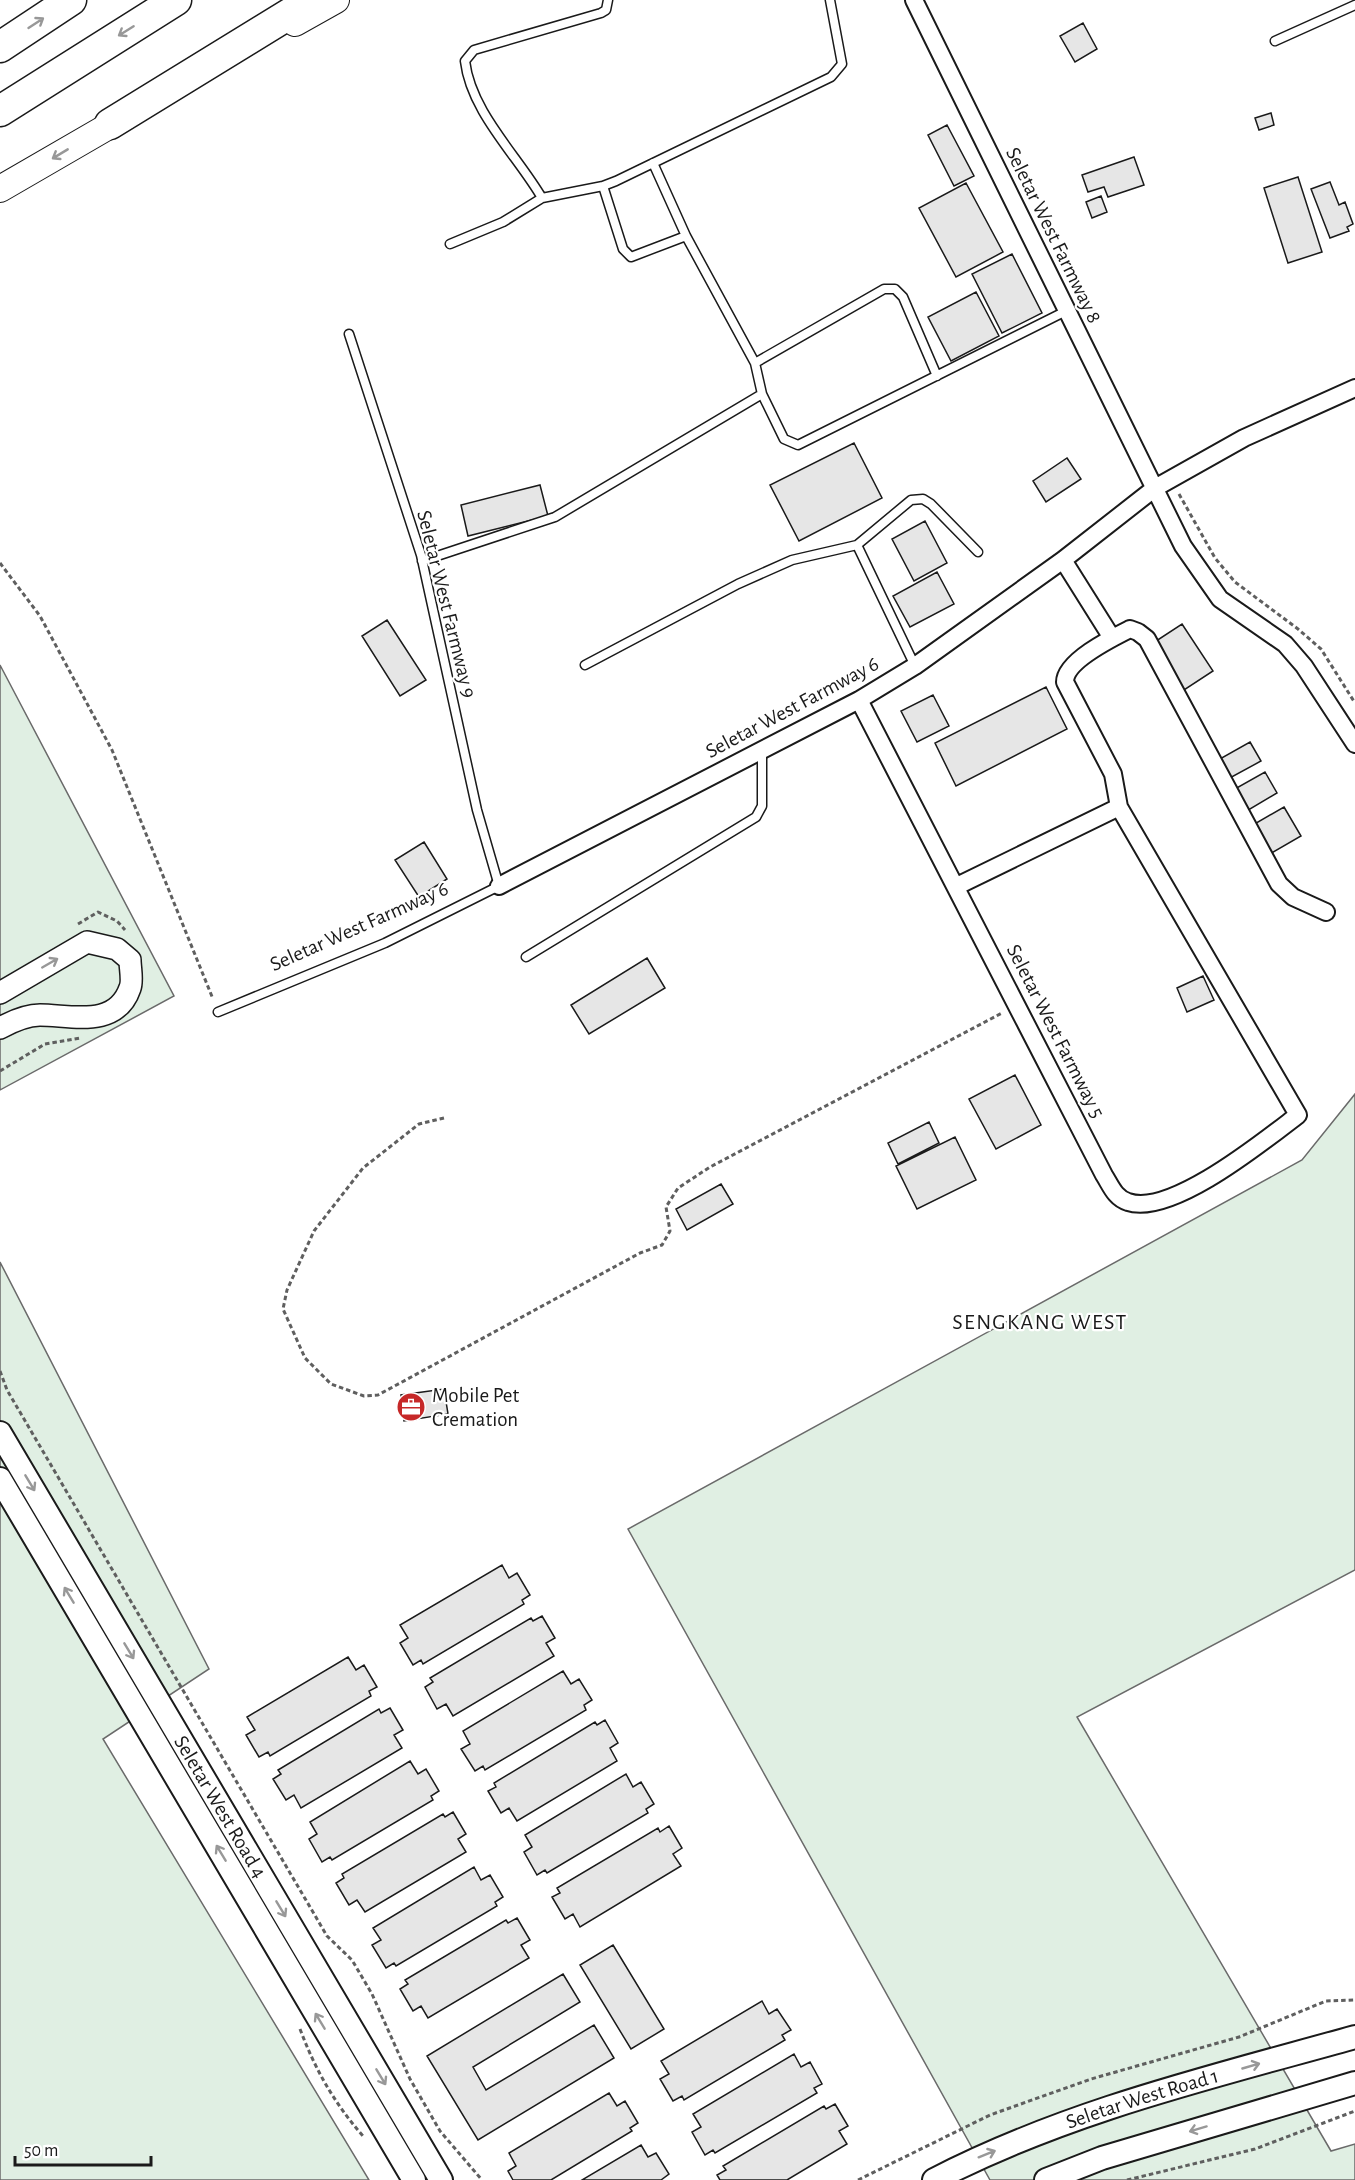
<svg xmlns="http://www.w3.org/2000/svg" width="1355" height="2180" font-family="'Alegreya Sans',sans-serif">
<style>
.green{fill:#e0efe3;stroke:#6a6a6a;stroke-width:1.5}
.building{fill:#e6e6e6;stroke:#1a1a1a;stroke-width:1.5}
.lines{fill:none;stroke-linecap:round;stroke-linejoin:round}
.service-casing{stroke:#1a1a1a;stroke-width:11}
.minor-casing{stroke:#1a1a1a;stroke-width:20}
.tertiary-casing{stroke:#1a1a1a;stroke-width:24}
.secondary-casing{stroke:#1a1a1a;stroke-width:26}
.primary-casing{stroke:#1a1a1a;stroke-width:28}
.motorway-casing{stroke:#1a1a1a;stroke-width:33}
.path{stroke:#5f5f5f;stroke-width:3;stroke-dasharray:4.5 3;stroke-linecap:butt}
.service{stroke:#fff;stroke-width:8}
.minor{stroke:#fff;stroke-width:16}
.tertiary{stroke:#fff;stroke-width:21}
.secondary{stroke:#fff;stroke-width:22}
.primary{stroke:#fff;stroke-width:26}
.motorway{stroke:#fff;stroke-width:30}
.oneway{stroke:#989898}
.labels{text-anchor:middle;stroke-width:4.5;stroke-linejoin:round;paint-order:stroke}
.street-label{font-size:21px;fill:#1a1a1a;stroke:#fff}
.poi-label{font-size:21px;fill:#1a1a1a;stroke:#fff;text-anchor:start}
.neighbourhood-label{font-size:22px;letter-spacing:1.5px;fill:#1a1a1a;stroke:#fff}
</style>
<rect width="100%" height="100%" fill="#fff"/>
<!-- green -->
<path class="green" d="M0,665L174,996L0,1090Z
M1355,1094V1570L1077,1717L1331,2151L1355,2144V2180H990L628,1529L1302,1160Z
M0,1262L209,1669L103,1739L369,2180H0Z"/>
<!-- building -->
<path class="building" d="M1083,23L1097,49L1075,62L1060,36Z
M1271,113L1274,125L1259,130L1255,118Z
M947,125L974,176L954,186L928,135Z
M1134,157L1144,185L1108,197L1104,187L1088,192L1082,175Z
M1298,177L1322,252L1288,263L1264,188Z
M1330,182L1339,205L1345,202L1353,224L1347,227L1349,231L1330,238L1311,189Z
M966,183L1003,252L956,277L919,208Z
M1101,196L1107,212L1092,218L1086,202Z
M1012,254L1042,313L1002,333L972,274Z
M976,292L999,336L951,361L928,317Z
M854,443L882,498L799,541L770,485Z
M1067,458L1081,479L1046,502L1033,481Z
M540,485L548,516L468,536L461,505Z
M925,521L947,563L914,581L892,539Z
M937,572L954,604L910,627L893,596Z
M387,620L426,680L400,696L362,636Z
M1182,624L1213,671L1184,690L1153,643Z
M1046,687L1067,729L956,786L935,743Z
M933,695L949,726L917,742L901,711Z
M1250,742L1261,761L1228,779L1218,760Z
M1265,772L1277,793L1245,812L1233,790Z
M1284,807L1301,836L1268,855L1251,826Z
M424,842L447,879L419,897L395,860Z
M647,958L665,988L589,1034L571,1005Z
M1203,976L1214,1000L1187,1012L1177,988Z
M1015,1075L1041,1125L996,1149L969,1099Z
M929,1122L939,1143L898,1164L888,1143Z
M955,1137L976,1180L917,1209L896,1166Z
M721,1184L733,1204L687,1230L676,1209Z
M444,1389L448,1414L404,1421L401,1395Z
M502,1565L509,1578L517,1573L530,1595L522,1600L524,1604L423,1664L421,1660L413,1665L400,1643L408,1638L400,1625Z
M542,1616L555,1638L546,1643L554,1656L453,1716L446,1704L437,1709L425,1687L433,1682L430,1678L531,1618L533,1621Z
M348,1657L356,1670L364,1665L377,1687L369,1691L371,1696L270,1756L268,1752L259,1757L246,1735L255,1730L247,1717Z
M563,1671L571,1684L579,1679L592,1700L584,1705L586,1710L485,1770L483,1766L475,1771L461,1749L470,1744L463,1731Z
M390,1708L403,1730L394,1735L402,1748L301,1808L294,1795L286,1800L273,1779L281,1774L278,1770L379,1709L381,1713Z
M605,1720L618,1743L610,1748L617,1761L517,1821L509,1808L501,1813L488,1791L496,1787L494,1783L595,1722L597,1725Z
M410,1761L418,1774L426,1769L439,1791L431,1796L433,1800L332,1860L330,1857L322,1862L309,1839L317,1834L310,1822Z
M626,1774L633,1787L641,1782L654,1804L646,1809L648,1813L547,1873L545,1870L537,1875L524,1852L532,1847L525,1835Z
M453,1812L466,1834L458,1839L466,1852L365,1912L357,1900L349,1905L336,1883L344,1878L342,1874L443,1814L445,1817Z
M669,1826L682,1848L673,1854L681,1866L580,1927L573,1914L565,1919L552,1897L560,1893L557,1888L658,1828L660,1832Z
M474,1867L481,1880L490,1875L503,1897L495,1902L497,1906L396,1966L394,1963L386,1968L372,1945L381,1940L373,1928Z
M517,1918L530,1940L521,1945L529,1958L428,2018L421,2006L413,2011L400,1989L408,1984L405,1980L506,1920L508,1923Z
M613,1945L664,2029L631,2049L580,1965Z
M563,1974L580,2002L473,2067L486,2090L594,2025L614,2058L478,2140L427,2056Z
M762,2001L769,2014L777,2009L791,2030L782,2035L785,2040L684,2100L682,2096L673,2101L660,2079L669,2074L661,2061Z
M794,2054L801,2067L810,2062L822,2084L814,2088L817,2093L715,2153L713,2150L705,2155L692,2132L701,2127L693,2114Z
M609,2093L617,2106L625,2101L638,2123L630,2128L632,2131L551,2180H513L508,2171L516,2166L509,2153Z
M835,2104L848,2126L839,2131L847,2144L787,2180H720L717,2175L726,2170L723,2166L824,2106L826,2109Z
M641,2145L648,2157L656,2153L669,2174L661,2180H582Z"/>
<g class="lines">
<!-- service casing -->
<g class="service-casing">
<path id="service" d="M1275,41L1355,5
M653,163L686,236L755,363L762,394L784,439L798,445L1066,311
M603,186L623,249L631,257L686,236
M542,198C517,155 471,112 465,61L474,50L601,13L606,10L608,0
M450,244L503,222L542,198L603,186L616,181L831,77L842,64L830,0
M755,363L884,289H895L903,297L937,376
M857,545L915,666
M422,561L555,517L762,394
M585,665L738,584L792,560L857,545L911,500L923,499L931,504L978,552
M526,957L756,817L762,806V750
M218,1012L385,943L499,886L477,810L421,555L349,334"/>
</g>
<!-- minor casing -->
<g class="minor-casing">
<path id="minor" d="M914,0L1183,546L1220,599L1285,644L1304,666L1355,744
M1063,560L1112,638
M859,700L1104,1175C1111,1186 1115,1198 1128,1202C1171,1217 1265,1140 1298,1115L1119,807L1113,774L1065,682C1065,661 1112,638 1130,629L1138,632L1147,639L1279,884L1293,897L1326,912
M499,886L859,700L915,666L1063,560L1155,488L1244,438L1355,388
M957,886L1119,807"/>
</g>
<!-- tertiary casing -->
<g class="tertiary-casing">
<path id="tertiary" d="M0,993L87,942L117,949L130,960C130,968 133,981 130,988C116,1029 71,1015 40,1015C27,1015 11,1022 0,1028"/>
</g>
<!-- secondary casing -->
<g class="secondary-casing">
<g id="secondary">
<path id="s1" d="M0,1433L441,2180"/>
<path d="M0,1479L414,2180"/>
<path id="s2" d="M934,2180C1067,2111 1212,2077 1355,2037"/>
<path d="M1046,2180L1102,2158L1355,2083"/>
</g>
</g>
<!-- primary casing -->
<g class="primary-casing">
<path id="primary" d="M295,23L336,0
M0,189L126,116"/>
</g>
<!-- motorway casing -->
<g class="motorway-casing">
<path id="motorway" d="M0,47L71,0
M0,111L176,0
M110,124L312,0"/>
</g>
<!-- path -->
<path class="path" d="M1179,494L1215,558L1235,582L1298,629L1321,649L1355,703
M0,563L40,616L112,750L213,999
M78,924L98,912L117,921L125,930
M0,1071L45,1044L80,1038
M444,1118L419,1124L363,1168L314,1231L287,1290L283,1309L305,1358L331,1384L364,1396L378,1395L640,1253L662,1245L670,1231L666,1207L678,1188L710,1167L1002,1013
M0,1371L7,1390L327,1936L352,1960L372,1994L410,2079L440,2131L482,2180
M300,2029C315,2069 334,2103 363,2136
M858,2180L990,2115L1091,2079L1239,2037L1326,2001L1355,2000
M1127,2180L1255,2149L1355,2111"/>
<!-- service -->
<use href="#service" class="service"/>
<!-- minor -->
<use href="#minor" class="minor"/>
<!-- tertiary -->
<use href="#tertiary" class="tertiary"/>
<!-- secondary -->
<use href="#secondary" class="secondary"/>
<!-- primary -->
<use href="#primary" class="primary"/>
<!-- motorway -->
<use href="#motorway" class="motorway"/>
</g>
<!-- one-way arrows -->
<defs><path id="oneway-shaft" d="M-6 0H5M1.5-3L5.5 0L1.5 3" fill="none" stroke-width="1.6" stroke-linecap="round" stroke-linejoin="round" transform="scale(1.5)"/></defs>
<g class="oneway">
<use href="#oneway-shaft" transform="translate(36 23) rotate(-33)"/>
<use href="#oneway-shaft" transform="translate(126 31) rotate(148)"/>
<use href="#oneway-shaft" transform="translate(60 154) rotate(149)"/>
<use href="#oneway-shaft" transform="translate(50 963) rotate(-30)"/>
<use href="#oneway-shaft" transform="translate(30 1483) rotate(59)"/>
<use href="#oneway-shaft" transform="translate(69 1595) rotate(-121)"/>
<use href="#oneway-shaft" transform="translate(129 1651) rotate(59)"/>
<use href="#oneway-shaft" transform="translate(221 1853) rotate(-121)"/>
<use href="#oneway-shaft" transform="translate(281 1909) rotate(59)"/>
<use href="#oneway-shaft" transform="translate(320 2021) rotate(-121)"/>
<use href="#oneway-shaft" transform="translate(1251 2066) rotate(-16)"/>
<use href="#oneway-shaft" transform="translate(381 2077) rotate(59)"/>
<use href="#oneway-shaft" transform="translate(1198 2129) rotate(163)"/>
<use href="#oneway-shaft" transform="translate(987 2154) rotate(-22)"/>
</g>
<!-- icons -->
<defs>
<g id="office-disc" transform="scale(1.5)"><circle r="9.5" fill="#c62828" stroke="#fff"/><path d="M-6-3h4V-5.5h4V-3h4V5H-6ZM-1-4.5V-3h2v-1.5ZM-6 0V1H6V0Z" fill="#fff"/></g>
</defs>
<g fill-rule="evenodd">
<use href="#office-disc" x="411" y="1407"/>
</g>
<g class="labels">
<!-- street labels -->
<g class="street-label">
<text transform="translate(1054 235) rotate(64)" y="7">Seletar West Farmway 8</text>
<text transform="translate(447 604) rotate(76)" y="7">Seletar West Farmway 9</text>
<text transform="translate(792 707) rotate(-28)" y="7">Seletar West Farmway 6</text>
<text transform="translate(359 926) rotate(-24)" y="7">Seletar West Farmway 6</text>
<text transform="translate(1056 1031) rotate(63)" y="7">Seletar West Farmway 5</text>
<text dy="7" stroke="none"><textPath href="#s1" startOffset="434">Seletar West Road 4</textPath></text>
<text dy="7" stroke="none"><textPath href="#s2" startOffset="224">Seletar West Road 1</textPath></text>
</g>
<!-- poi labels -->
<g class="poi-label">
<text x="432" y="1402">Mobile Pet<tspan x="432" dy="24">Cremation</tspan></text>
</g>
<!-- neighbourhood labels -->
<g class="neighbourhood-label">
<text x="1040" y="1329">SENGKANG WEST</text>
</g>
</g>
<!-- scale -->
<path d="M15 2156v9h136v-9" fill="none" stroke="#1a1a1a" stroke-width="3"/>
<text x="24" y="2156" font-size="18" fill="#1a1a1a" stroke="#ffffff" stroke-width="4.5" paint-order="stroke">50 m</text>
</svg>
